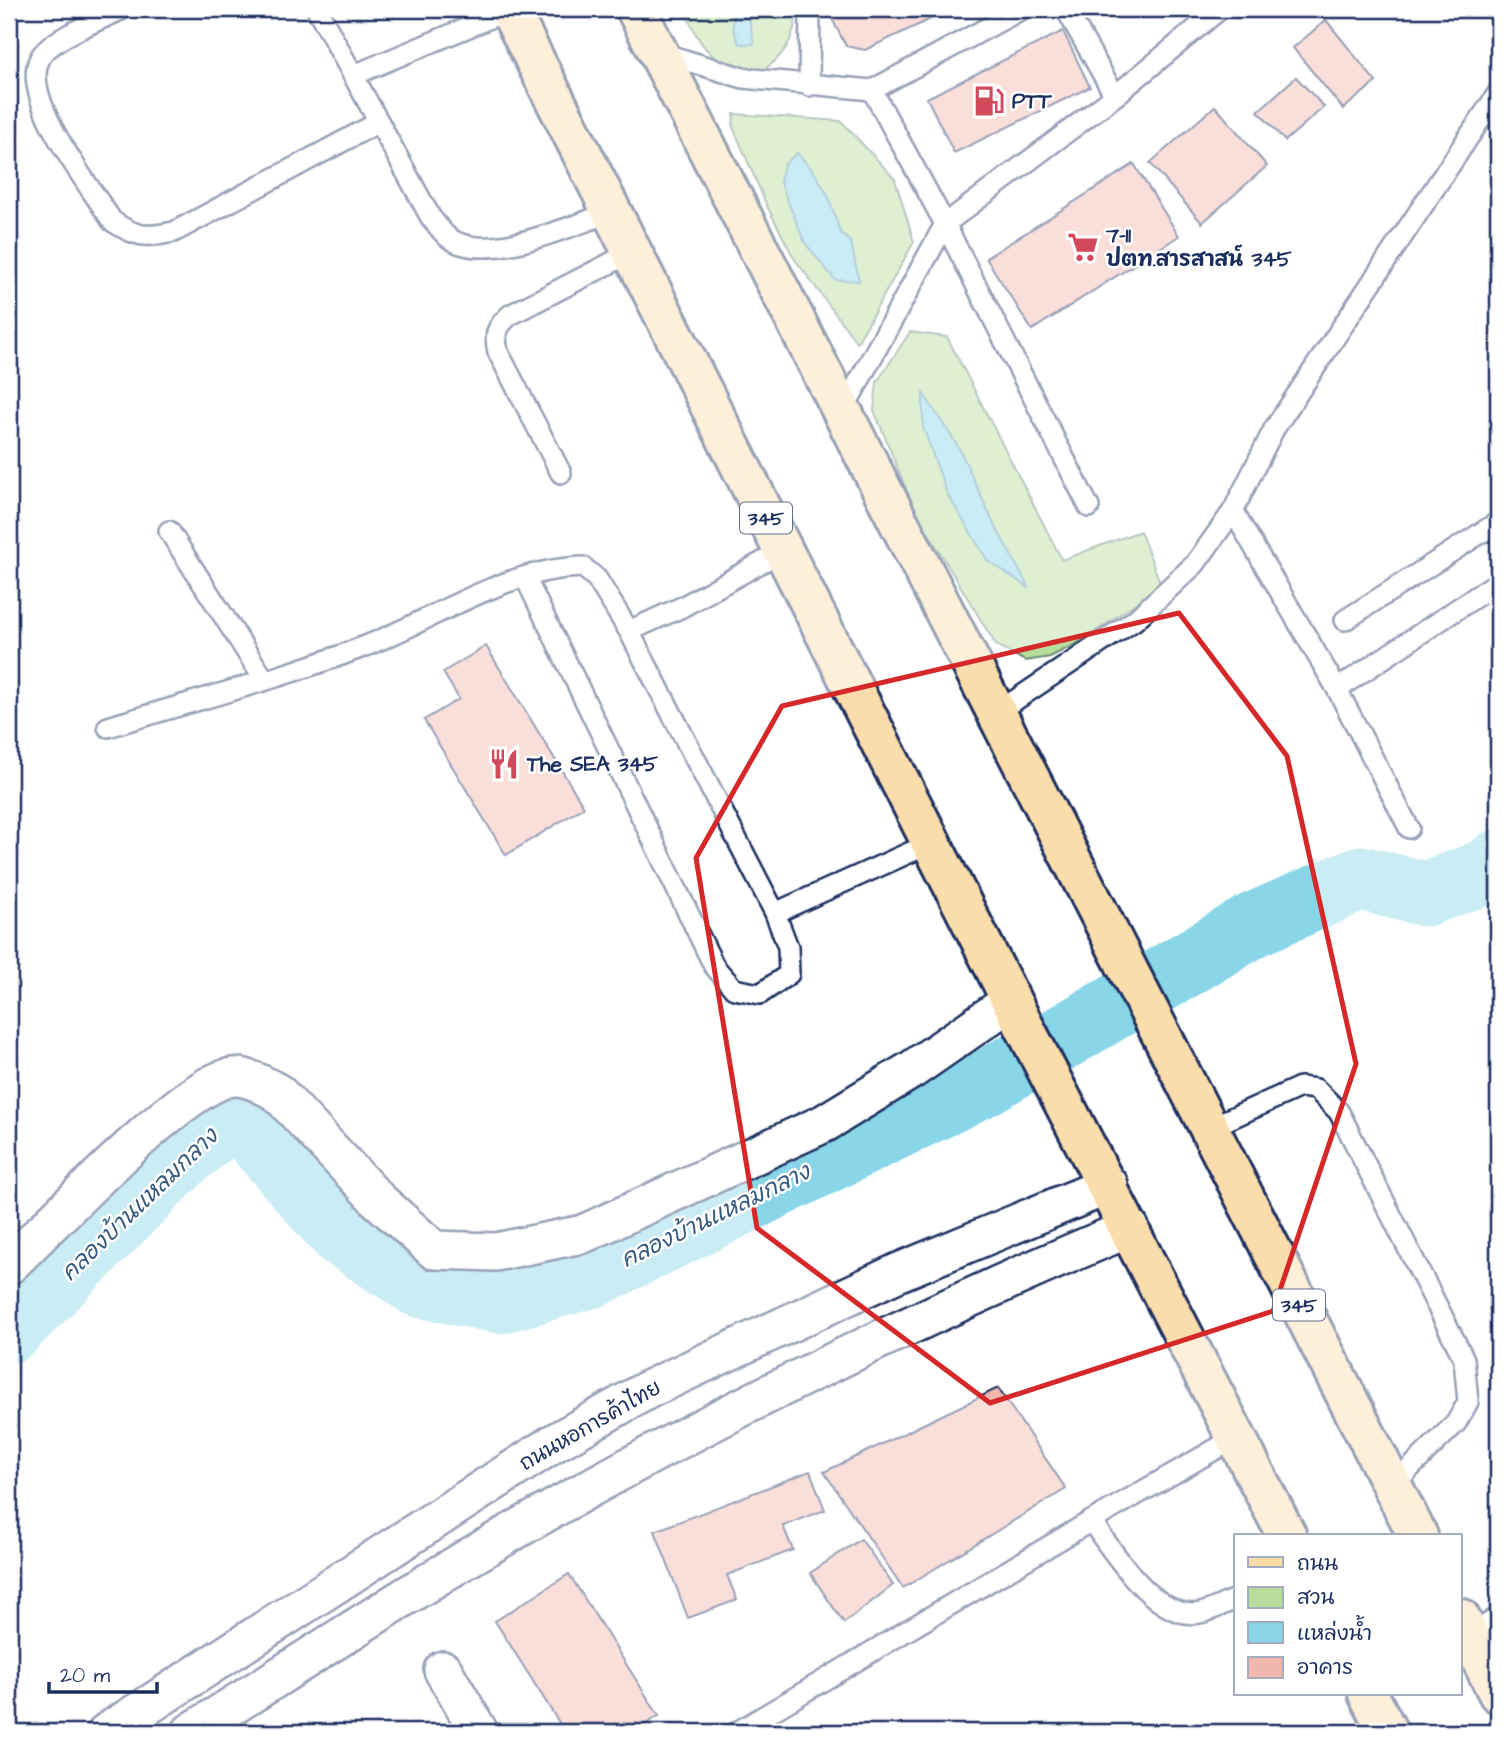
<svg xmlns="http://www.w3.org/2000/svg" width="1507" height="1741" font-family="'Architects Daughter','Playpen Sans Thai',sans-serif">
<style>
.green{fill:#b6dd99;stroke:#68867c;stroke-width:2}
.water{fill:#89d6e8;stroke:#5d93b1;stroke-width:2}
.lines{fill:none;stroke-linecap:round;stroke-linejoin:round}
.river{stroke:#89d6e8;stroke-width:65}
.building{fill:#f1b6ad;stroke:#1b2f5e;stroke-width:2}
.service-casing{stroke:#1b2f5e;stroke-width:24}
.minor-casing{stroke:#1b2f5e;stroke-width:42}
.primary-casing{stroke:#1b2f5e;stroke-width:44}
.service{stroke:#fff;stroke-width:19}
.minor{stroke:#fff;stroke-width:37}
.primary{stroke:#fbdcab;stroke-width:38}
.marked{fill:none;stroke:#d62828;stroke-width:5;stroke-linejoin:round}
.labels{text-anchor:middle;stroke-width:5;stroke-linejoin:round;paint-order:stroke}
.shield{fill:#fff;stroke:#5f6d8e;stroke-width:2}
.shield-label{font-size:19px;font-weight:bold;fill:#1b2f5e}
.poi-label{font-size:21px;font-weight:bold;fill:#1b2f5e;stroke:#fff;text-anchor:start}
.street-label{font-size:21px;fill:#1b2f5e;stroke:#fff}
.water-label{font-size:23px;font-style:italic;fill:#365980;stroke:#fff}
</style>
<rect width="100%" height="100%" fill="#fff"/>
<filter id="ink" filterUnits="userSpaceOnUse"><feTurbulence type="fractalNoise" baseFrequency=".0143" numOctaves="2"/><feDisplacementMap in="SourceGraphic" scale="14" xChannelSelector="R" yChannelSelector="G"/><feConvolveMatrix kernelMatrix="1 2 1 2 8 2 1 2 1" color-interpolation-filters="sRGB"/></filter>
<g filter="url(#ink)">
<!-- green -->
<path class="green" d="M693,9H796C797,36 783,60 759,72C714,63 704,55 686,13Z
M734,114L841,121L895,179L914,242L857,343L794,258L767,206L733,127Z
M910,332L947,337L1062,560L1140,531L1161,585L1082,641L1050,657L1025,661L996,645L915,511L874,410L877,382Z"/>
<!-- water -->
<path class="water" d="M734,9H752L749,18L754,44H739L733,28Z
M797,153L814,172L828,195L840,232L851,243L859,281L835,280L805,243L780,182L784,165Z
M923,393L959,448L992,520L1029,588L988,561L947,494L923,427Z"/>
<g class="lines">
<!-- river -->
<path class="river" d="M9,1331L182,1157L224,1123H244L341,1234L419,1285L500,1301L591,1276L982,1085L1255,924L1361,878L1425,894L1485,872L1498,862"/>
</g>
<!-- building -->
<path class="building" d="M827,9H952L865,50L846,46Z
M1326,20L1376,82L1343,109L1293,48Z
M1063,31L1090,87L954,153L927,98Z
M1296,77L1324,107L1285,141L1258,111Z
M1215,106L1267,166L1202,223L1150,163Z
M1134,164L1179,236L1032,330L986,258Z
M486,646L584,807L506,855L424,720L459,699L443,672Z
M998,1388L1066,1489L903,1588L824,1472Z
M810,1471L825,1510L783,1526L793,1550L727,1575L737,1600L688,1618L655,1531Z
M861,1539L893,1585L844,1623L810,1573Z
M569,1574L659,1716L633,1732H565L495,1621Z"/>
<g class="lines">
<!-- service casing -->
<g class="service-casing">
<path id="service" d="M123,9C104,18 49,39 40,58C19,98 90,186 112,221C136,237 145,238 174,232L379,122
M317,9L431,218C437,224 442,233 449,238C486,265 572,225 612,212
M1066,9L1115,96
M659,52L743,78L872,90L945,224L842,412
M354,75L509,10
M809,86L810,9
M872,90L1022,9
M561,473L498,352C494,334 496,327 510,315L632,252
M1089,507L945,224L1115,96L1220,9
M1233,511L1337,689L1498,582
M169,531L264,679
M525,577L714,966L734,989L760,994L789,974L788,947L775,913L629,631
M1345,620L1498,522
M1337,689L1409,828
M996,713L1135,620L1195,564L1233,511L1274,429L1498,93
M108,727C192,701 280,679 363,647C436,619 503,569 583,567L597,579L629,631L682,607L782,551
M775,913L931,843
M1209,1128L1300,1087L1316,1089L1339,1112L1464,1359L1468,1402L1456,1423L1392,1486
M1091,1521C1113,1551 1156,1622 1200,1613C1212,1611 1224,1603 1236,1599
M1469,1637L1498,1617
M737,1732L1091,1521L1235,1438"/>
</g>
<!-- minor casing -->
<g class="minor-casing">
<path id="minor" d="M9,1265C49,1227 186,1081 233,1077C249,1076 265,1086 278,1093L377,1199L434,1250L496,1252L583,1234L825,1123L913,1069L1011,1001
M443,1670L479,1732
M107,1732L554,1443L649,1389L899,1272L1109,1185
M191,1732C308,1659 423,1582 542,1515C731,1407 930,1312 1130,1228"/>
</g>
<!-- primary casing -->
<g class="primary-casing">
<path id="primary" d="M509,9L1024,1026L1287,1536
M636,9L1418,1536
M1460,1618L1498,1693
M1368,1694L1388,1732"/>
</g>
<!-- service -->
<use href="#service" class="service"/>
<!-- minor -->
<use href="#minor" class="minor"/>
<!-- primary -->
<use href="#primary" class="primary"/>
</g>
</g>
<!-- marked area -->
<path d="M0 0H1507V1741H0ZM1179,613L1287,756L1356,1064L1273,1311L990,1403L757,1228L696,858L782,706Z" fill="#fff" fill-opacity=".55" fill-rule="evenodd"/>
<path class="marked" d="M1179,613L1287,756L1356,1064L1273,1311L990,1403L757,1228L696,858L782,706Z"/>
<!-- icons -->
<defs>
<g id="fuel-bare" transform="scale(2.415)"><path d="M-5.5-6h7V0h2V4h1.3V-2.5L3-4.5l.8-.8L6-3V5H2.5V1h-1V6h-7ZM-4.2-4.7v3.2H.2V-4.7Z" fill="#d1495b" stroke="#fff" stroke-width="2.5" paint-order="stroke"/></g>
<g id="supermarket-bare" transform="scale(2.415)"><path d="M-6-5.5h2.5l.6 2H6L4.5 2H-2.5L-4.4-4H-6ZM-1.5 3.2a1.3 1.3 0 1 0 .1 0ZM3 3.2a1.3 1.3 0 1 0 .1 0Z" fill="#d1495b" stroke="#fff" stroke-width="2.5" paint-order="stroke"/></g>
<g id="restaurant-bare" transform="scale(2.415)"><path d="M-5-6h1v4h1v-4h1v4h1v-4h1v5L-1.5 .5V6h-2V.5L-5-1ZM5-6V6H3V1.5H1.5Q1.5-4 5-6Z" fill="#d1495b" stroke="#fff" stroke-width="2.5" paint-order="stroke"/></g>
</defs>
<g fill-rule="evenodd">
<use href="#fuel-bare" x="989" y="101"/>
<use href="#supermarket-bare" x="1083" y="247"/>
<use href="#restaurant-bare" x="504" y="764"/>
</g>
<g class="labels">
<!-- shield labels -->
<g class="shield">
<rect x="740" y="502.5" width="52" height="31" rx="5"/>
<rect x="1273" y="1289.5" width="52" height="31" rx="5"/>
</g>
<g class="shield-label">
<text x="766" y="525">345</text>
<text x="1299" y="1312">345</text>
</g>
<!-- poi labels -->
<g class="poi-label">
<text x="1012" y="108">PTT</text>
<text x="1106" y="242">7-11<tspan x="1106" dy="24">ปตท.สารสาสน์ 345</tspan></text>
<text x="527" y="771">The SEA 345</text>
</g>
<!-- street labels -->
<g class="street-label">
<text transform="translate(590 1425) rotate(-30)" y="7">ถนนหอการค้าไทย</text>
</g>
<!-- water labels -->
<g class="water-label">
<text transform="translate(139 1204) rotate(-44)" y="8">คลองบ้านแหลมกลาง</text>
<text transform="translate(715 1215) rotate(-26)" y="8">คลองบ้านแหลมกลาง</text>
</g>
</g>
<!-- margin -->
<rect width="1507" height="1741" fill="none" stroke="#fff" stroke-width="35"/>
<rect x="18" y="18" width="1472" height="1706" fill="none" stroke="#1b2f5e" stroke-width="2.5" filter="url(#ink)"/>
<!-- legend -->
<rect x="1234" y="1534" width="228" height="161" fill="#ffffff" stroke="#a4acbf" stroke-width="2"/>
<rect x="1248" y="1557" width="35" height="10" fill="#fbdcab" stroke="#a4acbf" stroke-width="2"/>
<text x="1297" y="1570" font-size="21" fill="#1b2f5e">ถนน</text>
<rect x="1248" y="1587" width="35" height="21" fill="#b6dd99" stroke="#a4acbf" stroke-width="2"/>
<text x="1297" y="1604" font-size="21" fill="#1b2f5e">สวน</text>
<rect x="1248" y="1622" width="35" height="21" fill="#89d6e8" stroke="#a4acbf" stroke-width="2"/>
<text x="1297" y="1640" font-size="21" fill="#1b2f5e">แหล่งน้ำ</text>
<rect x="1248" y="1657" width="35" height="21" fill="#f1b6ad" stroke="#a4acbf" stroke-width="2"/>
<text x="1297" y="1674" font-size="21" fill="#1b2f5e">อาคาร</text>
<!-- scale -->
<path d="M49 1682v10h108v-10" fill="none" stroke="#1b2f5e" stroke-width="3.5"/>
<text x="60" y="1682" font-size="21" fill="#1b2f5e" stroke="#ffffff" stroke-width="5" paint-order="stroke">20 m</text>
</svg>
